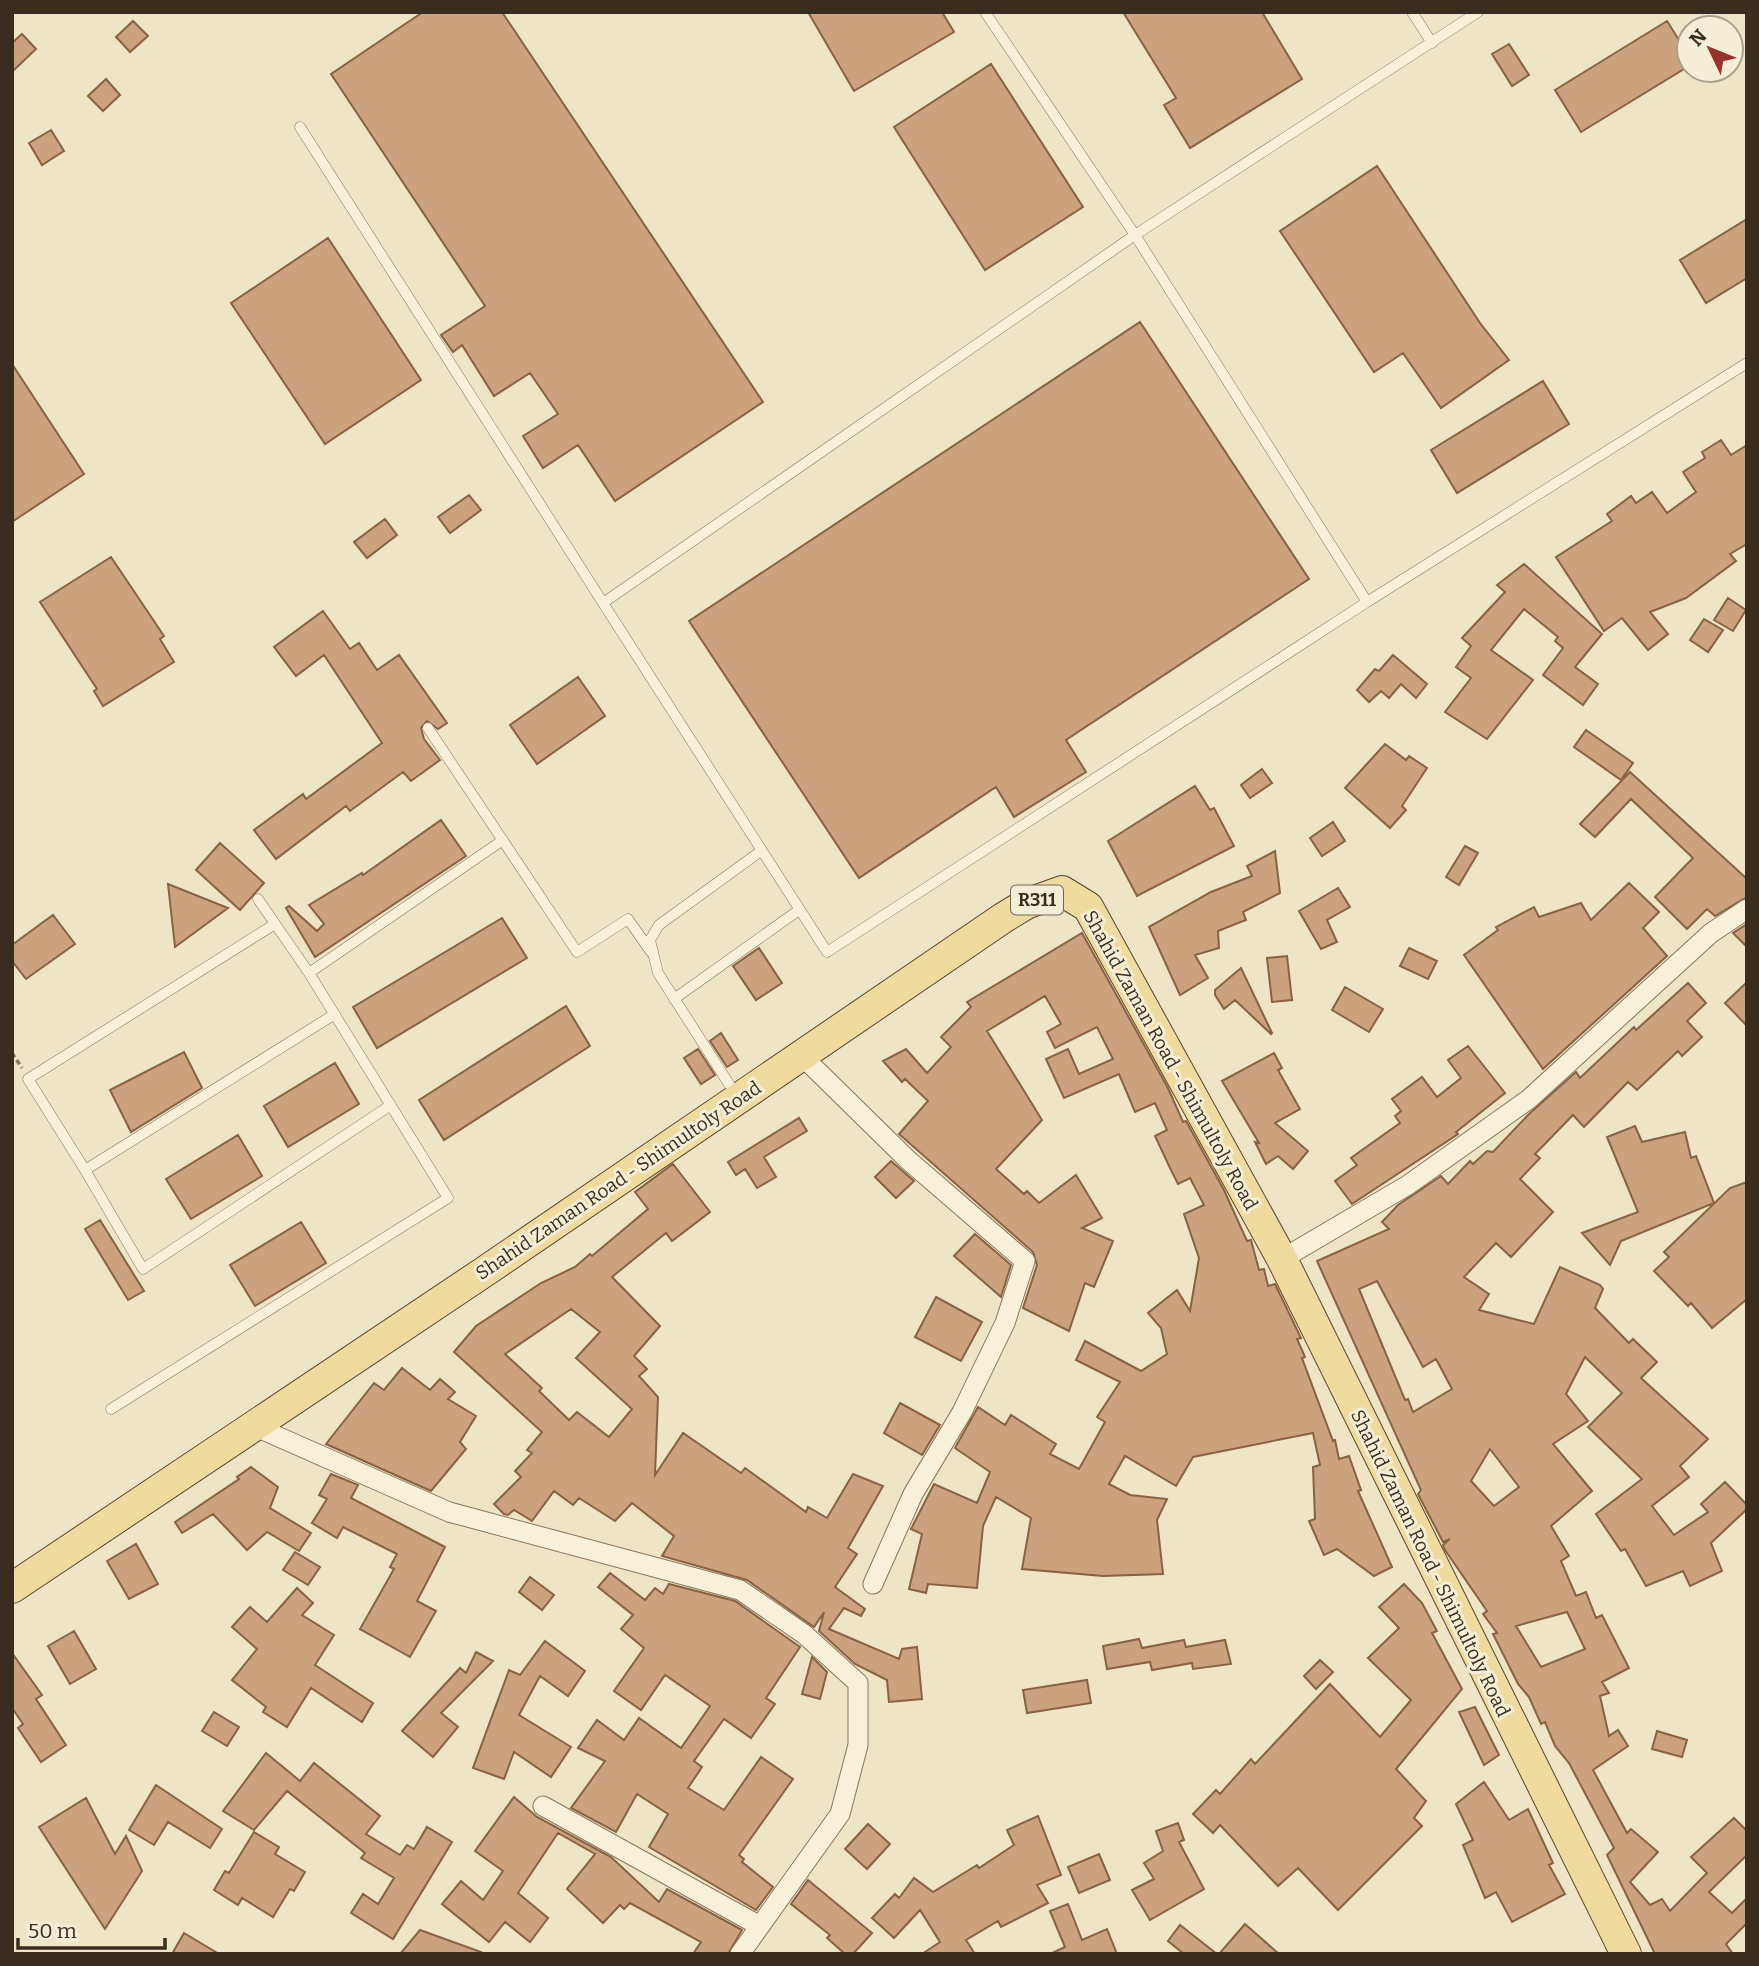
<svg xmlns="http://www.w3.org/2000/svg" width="1759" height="1966" font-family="Bitter,serif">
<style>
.building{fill:#cba27d;stroke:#886242;stroke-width:2;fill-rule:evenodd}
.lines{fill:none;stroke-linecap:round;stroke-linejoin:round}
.lane-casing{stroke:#89765c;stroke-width:11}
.street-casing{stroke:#89765c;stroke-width:21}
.primary-casing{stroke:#574430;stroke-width:32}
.path{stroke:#89765c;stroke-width:3.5;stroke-dasharray:5 3.5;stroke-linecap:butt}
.lane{stroke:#f8f1d9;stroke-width:10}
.street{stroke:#f8f1d9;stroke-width:19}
.primary{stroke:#f0db9f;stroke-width:30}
.labels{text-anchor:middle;stroke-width:6;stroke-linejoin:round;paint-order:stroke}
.shield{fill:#f5eed6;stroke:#716756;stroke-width:2}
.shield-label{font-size:18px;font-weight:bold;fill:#392d1f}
.street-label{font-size:19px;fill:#392d1f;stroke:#f5eed6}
</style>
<rect width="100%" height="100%" fill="#eee4c6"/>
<!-- building -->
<path class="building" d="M423,12H502L763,402L615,501L578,445L543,468L523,436L558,414L530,373L494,396L462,345L453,352L441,335L485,306L331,74Z
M808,12H942L954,32L854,91Z
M1123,12H1262L1302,79L1190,148L1164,105L1176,98Z
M133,21L148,36L130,52L116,37Z
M1667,21L1689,56V66L1581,132L1555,90Z
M22,34L36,49L12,72V43Z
M1509,44L1529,75L1512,86L1492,54Z
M991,64L1083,207L985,270L894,127Z
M106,79L120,95L103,111L88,96Z
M51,130L64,151L42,165L29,143Z
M1377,166L1480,323L1509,360L1441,408L1403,353L1374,372L1280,231Z
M1747,219V278L1706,303L1680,260Z
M328,238L421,380L325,444L231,303Z
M1140,322L1309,579L1066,740L1086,772L1014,817L996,787L859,878L689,621Z
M12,364L84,474L12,522Z
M1543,381L1569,424L1457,493L1431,450Z
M1721,440L1731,455L1747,445V544L1730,554L1736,561L1686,598L1650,612L1668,634L1648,650L1622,618L1604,631L1556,557L1612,521L1607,514L1631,496L1636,503L1652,492L1667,513L1696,492L1683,472L1705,458L1702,452Z
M469,495L481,510L450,533L438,517Z
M385,519L397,535L367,558L354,542Z
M111,557L164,636L160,639L174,662L103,706L94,691L97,689L40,602Z
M1524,564L1602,634L1575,667L1598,684L1583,705L1543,675L1563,648L1555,641L1558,637L1524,609L1491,650L1533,680L1487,739L1445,712L1471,678L1456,667L1471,646L1462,638L1505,592L1497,585Z
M1728,598L1746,610L1733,631L1714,620Z
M323,611L350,649L359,643L377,670L399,655L447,723L438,729L427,721L421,728L424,739L440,760L411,781L403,772L350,811L346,806L276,859L254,830L303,794L306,799L382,743L324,655L296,676L274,647Z
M1704,619L1723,630L1708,652L1690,640Z
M1393,655L1427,684L1416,698L1401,684L1389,698L1381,691L1369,702L1357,690L1375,669L1379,671Z
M578,677L605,716L537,764L510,725Z
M1586,730L1633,763L1621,780L1574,747Z
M1385,744L1406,760L1409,756L1427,768L1402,806L1406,810L1390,828L1345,788Z
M1262,769L1272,783L1250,798L1241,785Z
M1630,772L1747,879V897L1715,916L1707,909L1687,929L1655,897L1693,858L1631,799L1595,837L1580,824Z
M1195,786L1210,810L1214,808L1234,846L1137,896L1108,841Z
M441,820L466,856L315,957L286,908L289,906L317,931L324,924L309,905L362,873L363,875Z
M1333,822L1345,841L1322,856L1310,838Z
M220,843L264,883L240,910L196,870Z
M1465,846L1478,853L1459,885L1446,877Z
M1275,851L1280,893L1243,912L1246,920L1218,931L1219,948L1195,955L1208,978L1180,995L1149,927L1211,892L1252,876L1247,866Z
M1629,883L1659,912L1643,928L1667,956L1543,1069L1464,955L1498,930L1496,927L1534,907L1539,917L1581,903L1591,920Z
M168,884L228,908L175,947Z
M1338,888L1350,907L1327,920L1337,942L1321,949L1299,911Z
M53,915L75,944L26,979L12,961V945Z
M502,918L527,958L377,1048L353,1007Z
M1747,924V947L1733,933Z
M1082,933L1168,1088L1183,1122L1186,1121L1224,1190L1247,1241L1251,1240L1259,1270L1264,1269L1268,1286L1275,1284L1301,1338L1297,1339L1305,1357L1302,1358L1333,1441L1335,1440L1339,1459L1349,1456L1361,1490L1358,1491L1392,1567L1374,1576L1337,1549L1324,1555L1309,1521L1315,1519L1313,1467L1320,1465L1313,1433L1193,1457L1176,1486L1125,1456L1109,1484L1130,1495L1167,1499L1157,1520L1163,1574L1103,1576L1022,1569L1031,1518L996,1497L983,1526L977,1588L928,1584L926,1593L909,1589L922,1534L911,1529L934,1484L977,1503L990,1472L955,1448L978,1407L1005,1425L1011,1415L1056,1444L1050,1454L1079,1469L1105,1422L1097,1417L1120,1382L1076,1360L1085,1341L1141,1371L1167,1354L1161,1328L1148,1313L1177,1290L1190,1311L1199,1258L1184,1214L1204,1205L1190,1178L1178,1184L1170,1168L1155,1136L1167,1130L1155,1103L1135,1112L1119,1074L1064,1098L1046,1059L1068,1049L1079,1074L1113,1059L1097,1027L1055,1048L1047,1032L1061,1024L1045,996L987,1031L1042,1120L996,1169L1024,1194L1027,1191L1039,1203L1076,1175L1102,1218L1082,1228L1113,1241L1094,1287L1085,1283L1069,1331L1023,1308L1037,1265L1033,1252L899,1134L928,1101L905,1079L902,1082L883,1061L906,1049L927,1073L951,1047L941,1037L971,1007L967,1002Z
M759,948L782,983L756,1000L733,966Z
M1409,948L1437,961L1428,979L1400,966Z
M1287,956L1292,1000L1272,1002L1267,958Z
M1241,968L1272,1033L1271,1034L1235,1000L1224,1009L1215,995V990Z
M1747,982V1026L1725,1003Z
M1688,983L1706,1003L1687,1021L1702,1037L1682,1056L1678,1051L1637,1090L1628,1082L1584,1127L1573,1115L1535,1154L1540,1158L1520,1179L1553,1212L1511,1257L1496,1243L1464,1277L1489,1294L1479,1310L1534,1324L1560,1267L1600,1285L1603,1289L1595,1308L1629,1343L1633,1339L1657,1362L1641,1378L1708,1439L1680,1466L1689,1477L1652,1506L1674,1535L1708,1512L1701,1504L1725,1482L1747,1505V1509L1711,1543L1722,1571L1690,1586L1683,1571L1646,1586L1625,1549L1621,1551L1596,1514L1642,1479L1588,1427L1622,1393L1585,1357L1566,1394L1588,1421L1553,1444L1592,1491L1551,1526L1569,1556L1561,1561L1576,1596L1586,1592L1596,1618L1602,1615L1629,1668L1602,1682L1609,1693L1600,1696L1609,1736L1618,1730L1628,1746L1593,1770L1627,1833L1631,1829L1658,1852L1630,1882L1650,1905L1662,1899L1670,1911L1707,1873L1691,1857L1734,1818L1747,1831V1855L1709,1892L1732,1913L1747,1898V1923L1726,1944L1733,1954H1655L1607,1855L1614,1848L1569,1763L1555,1746L1545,1722L1541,1724L1529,1697L1518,1684L1493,1634L1497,1633L1483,1614L1487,1611L1445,1550L1443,1545L1450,1539L1443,1542L1418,1494L1421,1490L1317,1261L1389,1229L1382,1222L1398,1205L1441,1176L1448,1184L1470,1161L1473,1164L1487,1151L1493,1152L1529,1114L1576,1072L1580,1078L1634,1027L1636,1030ZM1377,1281L1423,1367L1436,1359L1452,1389L1413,1412L1408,1399L1405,1400L1359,1289ZM1490,1449L1519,1487L1494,1506L1471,1481ZM1567,1612L1585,1649L1541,1667L1516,1626Z
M1345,987L1383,1009L1369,1032L1332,1010Z
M566,1006L590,1046L444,1140L419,1100Z
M721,1033L738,1060L727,1067L710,1041Z
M1468,1046L1505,1093L1456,1132L1458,1134L1352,1204L1335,1181L1357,1165L1351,1158L1400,1123L1395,1116L1401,1111L1392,1099L1422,1077L1437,1097L1461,1078L1448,1060Z
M698,1049L715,1075L701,1084L684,1058Z
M184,1052L202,1088L131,1132L110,1090Z
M1274,1053L1282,1068L1278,1070L1300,1109L1275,1123L1308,1151L1293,1169L1278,1156L1266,1164L1255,1142L1259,1143L1222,1081Z
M335,1063L359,1104L288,1147L264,1106Z
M799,1118L807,1131L764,1157L776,1177L757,1188L745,1169L736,1175L728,1162Z
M1635,1126L1642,1142L1685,1132L1691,1158L1696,1156L1714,1203L1621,1241L1610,1265L1582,1233L1638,1212L1607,1137Z
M238,1135L262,1176L191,1219L166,1179Z
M891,1161L914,1181L896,1198L875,1177Z
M673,1164L710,1212L672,1241L666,1233L612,1277L660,1326L634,1356L647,1369L639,1376L658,1397L655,1475L683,1433L741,1473L745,1468L806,1512L808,1507L827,1518L853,1474L883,1486L848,1548L857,1554L835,1587L865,1609L861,1616L844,1608L829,1629L899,1659L902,1649L917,1647L922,1699L889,1702L887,1680L855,1664L819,1631L824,1612L814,1627L747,1580L662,1556L674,1536L632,1503L615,1521L579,1498L573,1505L554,1491L532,1521L514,1510L508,1515L504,1514L494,1504L521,1477L515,1471L532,1453L527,1450L542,1432L454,1352L476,1326L541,1283L575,1267L590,1254L592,1256L648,1209L635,1192ZM571,1309L600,1332L576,1358L632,1409L609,1437L577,1412L569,1420L539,1391L542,1388L505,1354Z
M1747,1182V1299L1712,1328L1691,1303L1688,1306L1654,1271L1669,1257L1664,1252L1730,1188Z
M100,1220L144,1291L128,1300L85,1229Z
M301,1222L326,1263L255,1306L230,1265Z
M975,1234L1011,1265L1001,1297L954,1256Z
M936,1297L982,1322L961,1361L915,1337Z
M402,1368L430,1390L440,1379L455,1392L448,1399L476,1416L460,1442L466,1449L431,1491L326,1444L374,1383L384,1390Z
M900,1403L940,1425L922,1455L884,1433Z
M251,1467L278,1487L270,1508L311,1533L299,1551L267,1532L247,1550L213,1514L182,1533L175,1522L239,1479L237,1477Z
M331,1474L358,1485L351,1498L445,1547L417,1601L436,1611L410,1657L360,1629L394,1569L390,1567L397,1554L343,1527L337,1538L312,1523L327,1499L319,1495Z
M136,1544L158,1584L129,1599L107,1561Z
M295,1552L320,1567L308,1585L283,1570Z
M610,1573L645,1600L655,1588L663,1594L669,1584L735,1601L800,1647L766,1698L775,1704L751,1738L724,1719L694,1761L702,1767L688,1788L724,1810L761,1757L793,1779L739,1855L744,1859L742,1862L773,1887L756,1910L649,1847L668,1814L637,1794L616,1832L571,1808L605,1761L578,1748L597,1720L624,1740L639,1718L681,1748L710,1706L665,1675L641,1710L614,1691L644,1648L621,1629L633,1615L598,1587Z
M530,1577L554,1595L542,1610L519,1592Z
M1404,1584L1422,1603L1437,1631L1432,1633L1462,1689L1396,1769L1426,1801L1414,1818L1422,1826L1338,1910L1298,1868L1278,1886L1220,1825L1213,1833L1193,1814L1216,1790L1220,1794L1251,1759L1255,1764L1330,1684L1380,1737L1411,1700L1368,1658L1399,1628L1379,1607Z
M297,1588L313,1603L302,1615L334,1635L315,1665L373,1703L362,1722L311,1688L287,1727L263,1712L266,1707L232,1680L257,1649L232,1627L250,1607L267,1622Z
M74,1631L96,1669L70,1684L48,1646Z
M1139,1639L1142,1648L1184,1640L1186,1647L1225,1640L1231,1664L1193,1669L1192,1663L1152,1670L1150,1662L1107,1669L1103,1646Z
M545,1641L585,1671L568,1696L540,1676L519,1715L571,1747L551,1777L514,1752L504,1779L473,1768L509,1670L520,1675Z
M476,1652L493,1661L441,1713L458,1727L433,1757L402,1731L460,1668L466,1673Z
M12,1653L42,1695L36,1699L66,1745L41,1762L18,1728L23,1724L12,1708Z
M812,1657L827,1672L820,1699L802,1694Z
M1320,1660L1333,1672L1316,1689L1304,1676Z
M1087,1680L1091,1703L1027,1713L1023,1690Z
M1475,1707L1499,1755L1484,1765L1459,1712Z
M214,1712L239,1727L227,1746L202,1731Z
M1657,1731L1687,1740L1682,1757L1652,1749Z
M266,1753L300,1781L314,1763L380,1816L366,1834L400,1855L407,1845L414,1849L427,1827L452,1842L393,1939L351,1913L363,1894L378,1904L394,1878L361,1858L365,1853L287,1791L254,1830L223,1811Z
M1484,1782L1509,1820L1528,1809L1553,1863L1549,1865L1565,1894L1512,1922L1496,1892L1485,1898L1463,1845L1473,1840L1456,1804Z
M156,1785L222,1829L210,1848L168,1822L154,1845L129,1830Z
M514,1797L537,1817L611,1857L659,1902L667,1889L742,1930L728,1954H693L701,1942L630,1903L624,1909L620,1905L603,1923L567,1889L595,1854L558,1833L518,1893L548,1918L530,1942L505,1922L489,1942L442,1904L461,1881L483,1900L503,1871L475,1851Z
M86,1798L115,1854L126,1836L142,1871L105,1929L39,1827Z
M1038,1816L1061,1875L1037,1885L1048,1903L1001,1927L998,1921L966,1940L975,1954H922L940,1942L920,1910L894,1938L872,1918L895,1894L899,1898L914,1878L933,1892L977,1865L979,1868L1014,1845L1007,1830Z
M1178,1823L1184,1840L1179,1842L1204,1889L1150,1920L1132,1890L1154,1879L1144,1863L1163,1851L1156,1831Z
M868,1824L890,1844L867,1869L845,1849Z
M254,1832L279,1847L275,1854L305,1872L294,1891L290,1889L273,1917L242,1898L238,1905L214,1890L225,1871L229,1873Z
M1099,1854L1110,1880L1079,1893L1068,1867Z
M808,1880L872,1933L853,1954H845L827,1938L830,1935L791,1904Z
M1068,1904L1082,1940L1107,1929L1117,1954H1050L1065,1947L1050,1911Z
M1245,1924L1279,1954H1219Z
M1180,1925L1217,1954H1184L1168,1941Z
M420,1930L481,1952L480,1954H400Z
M184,1933L219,1954H172Z"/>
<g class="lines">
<!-- lane casing -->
<g class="lane-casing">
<path id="lane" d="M985,12L1135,235L603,603L827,952L1367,602L1135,235L1478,12
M1412,12L1432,43
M300,127L603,603
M1367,602L1747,363
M428,728L577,952L628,919L651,952
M258,899L309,973L503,840
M275,924L28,1079L85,1170L335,1014
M674,999L799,910
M736,1095L658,973L650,940L659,925L761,851
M85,1170L143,1269L391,1105
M111,1409L448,1198L309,973"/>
</g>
<!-- street casing -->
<g class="street-casing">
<path id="street" d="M801,1055L908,1160L1025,1261L1005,1323L962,1412L913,1494L873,1584
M1282,1259L1408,1185L1529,1099L1711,933L1747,909
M254,1426L449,1512L740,1590L804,1634L858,1683V1745L840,1814L740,1954
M543,1806L758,1925"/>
</g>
<!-- primary casing -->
<g class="primary-casing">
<path id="primary" d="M12,1588L484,1272L1003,918L1026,904L1062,891L1088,907L1282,1259L1626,1954"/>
</g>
<!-- path -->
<path class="path" d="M12,1053L22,1068"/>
<!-- lane -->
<use href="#lane" class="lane"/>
<!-- street -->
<use href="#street" class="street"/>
<!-- primary -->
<use href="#primary" class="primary"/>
</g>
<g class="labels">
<!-- shield labels -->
<rect class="shield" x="1011" y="885.5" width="52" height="29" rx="5"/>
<g class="shield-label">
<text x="1037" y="906">R311</text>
</g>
<!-- street labels -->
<g class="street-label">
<text transform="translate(1171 1060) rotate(61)" y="7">Shahid Zaman Road - Shimultoly Road</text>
<text transform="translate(618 1180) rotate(-34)" y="7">Shahid Zaman Road - Shimultoly Road</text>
<text transform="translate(1431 1563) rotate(64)" y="7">Shahid Zaman Road - Shimultoly Road</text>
</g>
</g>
<!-- border -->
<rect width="1759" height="1966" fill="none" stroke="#392d1f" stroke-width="28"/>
<!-- north arrow -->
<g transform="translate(1710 49) rotate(313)"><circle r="33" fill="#f5eed6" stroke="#aaa18d" stroke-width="2"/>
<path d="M0-5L12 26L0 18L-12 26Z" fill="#97322d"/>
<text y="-10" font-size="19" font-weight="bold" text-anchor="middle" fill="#392d1f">N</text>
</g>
<!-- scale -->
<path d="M18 1938v10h147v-10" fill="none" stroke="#392d1f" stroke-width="3.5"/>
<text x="28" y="1938" font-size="21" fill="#392d1f" stroke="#f5eed6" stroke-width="5" paint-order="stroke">50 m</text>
</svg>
